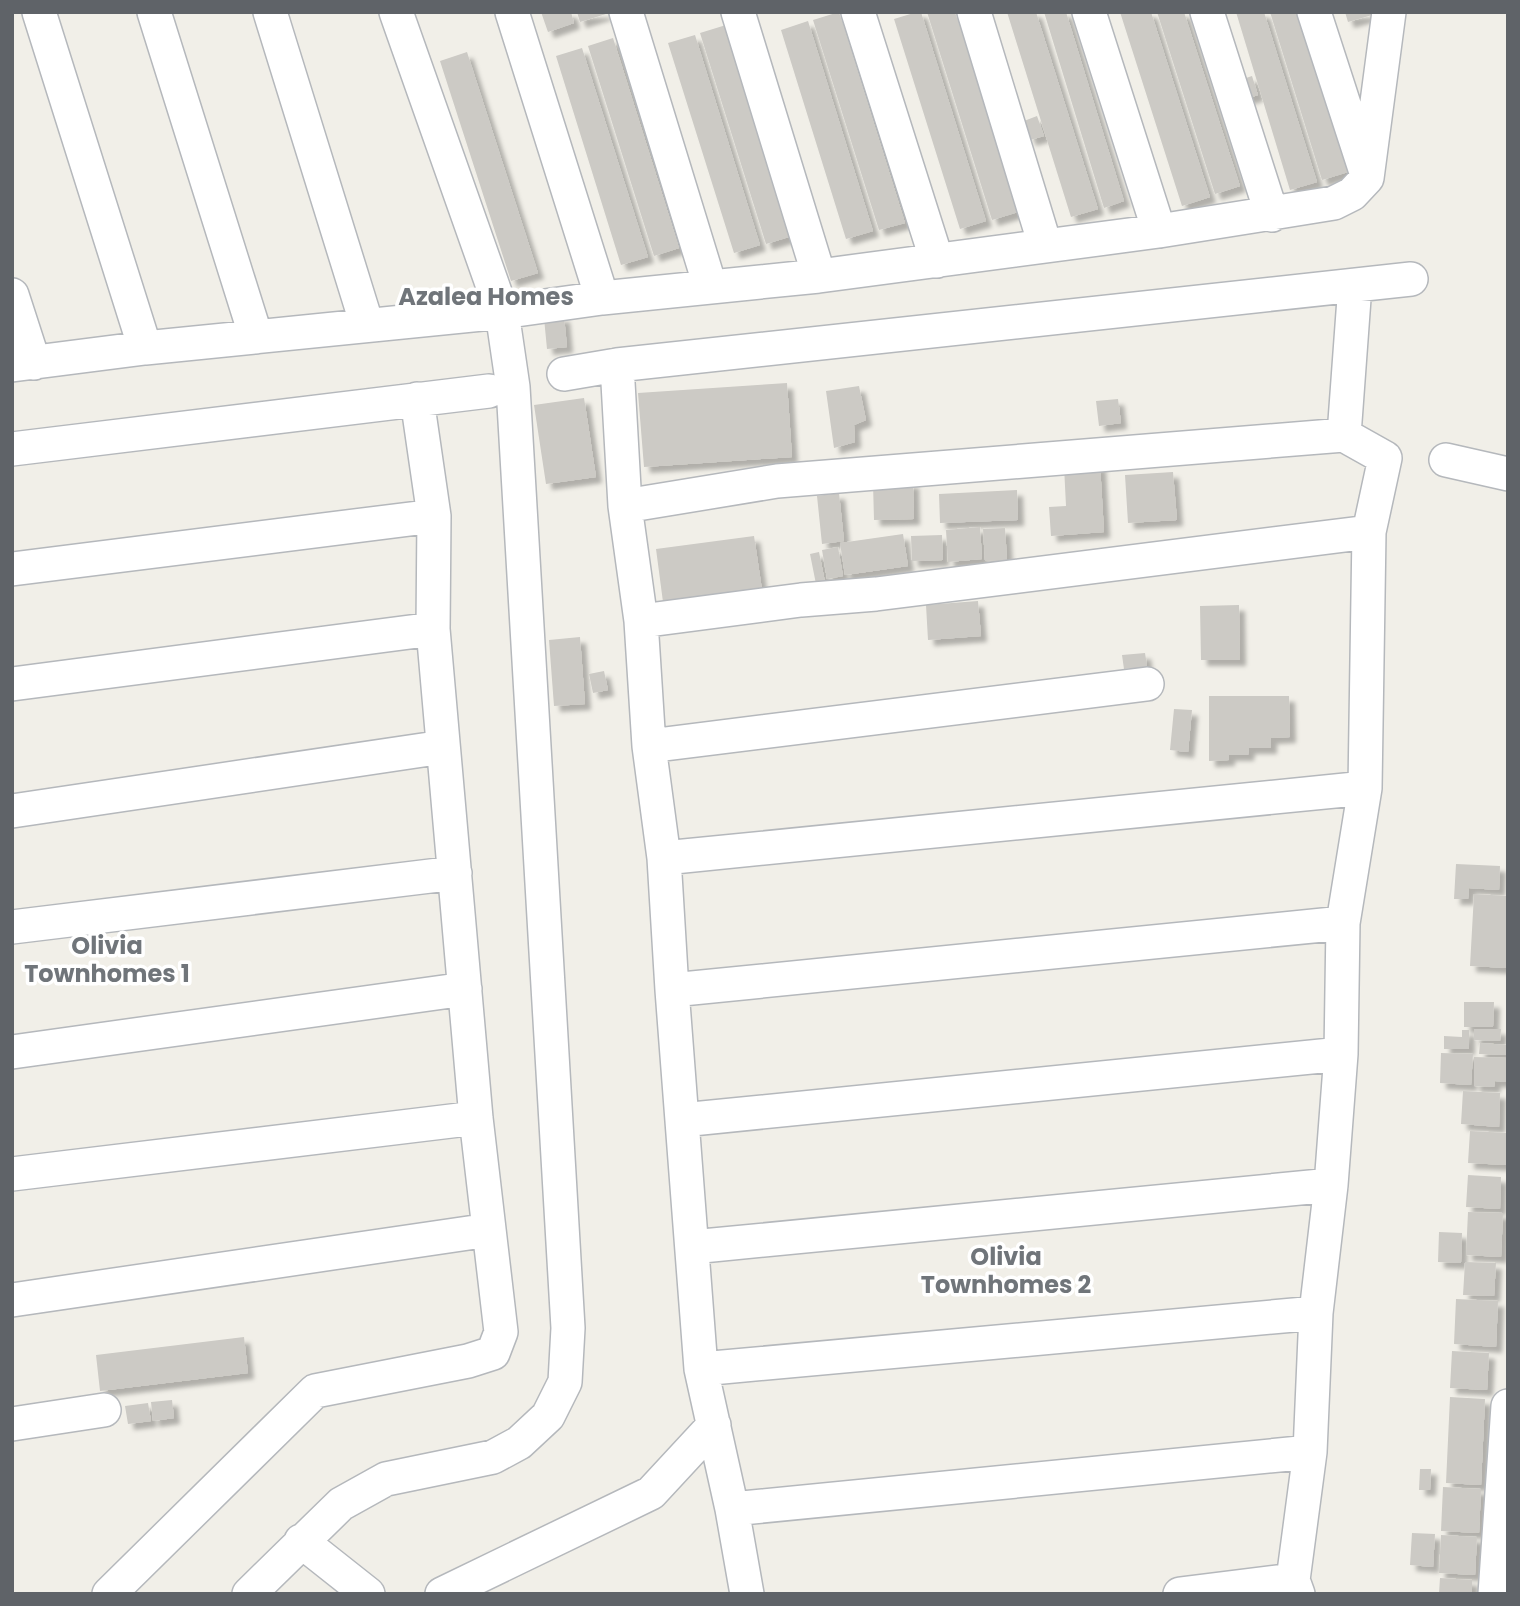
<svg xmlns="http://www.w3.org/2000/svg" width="1520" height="1606" font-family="Poppins,sans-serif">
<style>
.building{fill:#cccac5;filter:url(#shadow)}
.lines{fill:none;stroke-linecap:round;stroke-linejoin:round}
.street-casing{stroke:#b5b8bc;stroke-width:36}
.street{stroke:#fff;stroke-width:33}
.labels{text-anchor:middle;stroke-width:7;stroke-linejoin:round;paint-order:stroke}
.neighbourhood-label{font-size:24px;font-weight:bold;fill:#70757a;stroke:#fff}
</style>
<defs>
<filter id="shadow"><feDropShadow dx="6" dy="6" stdDeviation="2" flood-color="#0004"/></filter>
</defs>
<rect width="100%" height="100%" fill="#f1efe8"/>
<!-- building -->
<path class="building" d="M541,12H571L574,23L548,32Z
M577,12H605L606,14L580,22Z
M839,12L905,223L879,230L813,20Z
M917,12H921L986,221L960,229L894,19Z
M927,12H955L1018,212L992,220Z
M1007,12H1036L1098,209L1071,217Z
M1044,12H1066L1124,201L1104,208Z
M1120,12H1151L1210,197L1182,206Z
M1157,12H1184L1240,186L1215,194Z
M1236,12H1264L1317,182L1290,190Z
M1270,12H1298L1348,172L1322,180Z
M1345,12H1379V13L1348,22Z
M808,21L873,231L846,239L781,30Z
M726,25L792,236L766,244L700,33Z
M695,35L760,245L734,253L668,43Z
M613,38L679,248L654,256L588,46Z
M582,48L648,257L621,265L556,56Z
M467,52L538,273L511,281L440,61Z
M1252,76L1258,95L1246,99L1240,80Z
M1037,116L1044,136L1030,140L1024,121Z
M564,316L567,347L547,349L544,318Z
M787,383L792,457L644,467L638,393Z
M859,386L866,420L854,425L855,442L834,448L826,391Z
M584,398L596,477L546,484L534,405Z
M1118,399L1121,423L1099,426L1096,401Z
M1100,464L1104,532L1051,536L1049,507L1066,506L1064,466Z
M1173,472L1177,520L1128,523L1125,475Z
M913,482L914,519L874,520L873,483Z
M1017,490L1018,520L940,523L939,494Z
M839,493L844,541L822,544L817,496Z
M980,527L982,559L948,562L946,530Z
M1005,528L1007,560L985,561L983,529Z
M903,534L908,566L845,575L840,543Z
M942,535L943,560L912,561L911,536Z
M754,536L762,590L663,602L656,549Z
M838,547L843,576L827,579L822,550Z
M819,552L825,582L816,584L810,554Z
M978,601L981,636L928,640L926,605Z
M1239,605L1240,660H1201L1200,606Z
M580,637L585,704L554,706L549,640Z
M1145,653L1147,666L1124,669L1122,655Z
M604,671L608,690L593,693L589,674Z
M1209,696H1289L1290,737L1271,738V748H1249L1248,755H1229V760L1209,761Z
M1174,709L1192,710L1188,752L1170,750Z
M1456,864L1500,866L1499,890L1469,888L1468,899H1454Z
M1474,894L1508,896V968L1470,966Z
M1464,1002H1494L1493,1027H1464Z
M1474,1029H1501L1500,1041L1474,1040Z
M1462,1030H1469V1049H1444V1036L1462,1037Z
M1480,1043L1508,1045V1055L1479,1054Z
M1441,1053L1473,1054L1471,1085L1440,1083Z
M1474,1057L1508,1058V1082L1495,1081L1494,1087L1474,1086Z
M1463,1091L1500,1093L1499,1127L1461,1124Z
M1470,1131L1508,1133L1507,1165L1468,1163Z
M1468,1175L1501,1177L1500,1209L1466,1207Z
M1468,1212L1503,1213L1501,1257L1466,1255Z
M1439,1232L1462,1233L1461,1263L1438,1262Z
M1465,1262L1496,1263L1494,1296L1463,1295Z
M1456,1299L1498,1301L1496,1347L1454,1344Z
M244,1337L248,1373L100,1391L96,1355Z
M1452,1351L1489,1353L1487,1390L1450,1388Z
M1450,1397L1485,1399L1481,1485L1446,1483Z
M172,1400L174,1418L153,1421L151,1402Z
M148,1403L151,1421L128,1424L125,1406Z
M1420,1469H1431L1430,1490H1419Z
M1443,1487L1481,1489L1479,1533L1441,1531Z
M1412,1533L1435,1534L1433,1567L1410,1565Z
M1441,1535L1477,1537L1475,1575L1439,1573Z
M1440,1578L1472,1580V1594H1439Z"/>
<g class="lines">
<!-- street casing -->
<g class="street-casing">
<path id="street" d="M39,12L145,348
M154,12L256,337
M270,12L367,325
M512,12L602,298
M626,12L710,286
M738,12L819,276
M858,12L937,261
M974,12L1045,245
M1089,12L1159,231
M1207,12L1272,215
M1314,12L1365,169
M12,295L34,363
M12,365L145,348L502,312L602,298L819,276L1159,231L1334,203L1352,194L1367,178L1389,12
M617,365L625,506L641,621L649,746L664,858L672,990L701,1369L732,1509L747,1594
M564,374L617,365L1411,279
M12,449L489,391
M1446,460L1508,474
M625,506L777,481L1344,435
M12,569L434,516
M641,621L801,600L876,594L1369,532
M12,684L433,629
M649,746L1147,684
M12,811L443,747
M664,858L1365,788
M12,927L455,873
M672,990L1343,923
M12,1052L465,989
M682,1120L1341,1054
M12,1174L476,1118
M692,1247L1331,1185
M12,1300L489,1230
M701,1369L1316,1313
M12,1424L104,1410
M732,1509L1310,1452
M301,1541L368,1594
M109,1594L315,1391L468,1361L493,1353L501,1332L476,1118L433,629L434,516L417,399
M249,1594L341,1504L386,1479L493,1457L519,1443L548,1416L565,1382L568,1328L513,387L502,312L396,12
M442,1594L651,1493L714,1425
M1180,1594L1293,1580
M1298,1594L1293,1580L1310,1452L1316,1313L1331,1185L1341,1054L1343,923L1365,788L1369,532L1385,458L1344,435L1355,285
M1495,1594L1508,1406"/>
</g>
<!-- street -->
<use href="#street" class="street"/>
</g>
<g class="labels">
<!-- neighbourhood labels -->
<g class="neighbourhood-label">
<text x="486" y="305">Azalea Homes</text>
<text x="107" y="954">Olivia<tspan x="107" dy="28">Townhomes 1</tspan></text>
<text x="1006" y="1265">Olivia<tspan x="1006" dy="28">Townhomes 2</tspan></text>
</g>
</g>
<!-- border -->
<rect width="1520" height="1606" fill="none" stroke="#5f6368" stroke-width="28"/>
</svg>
